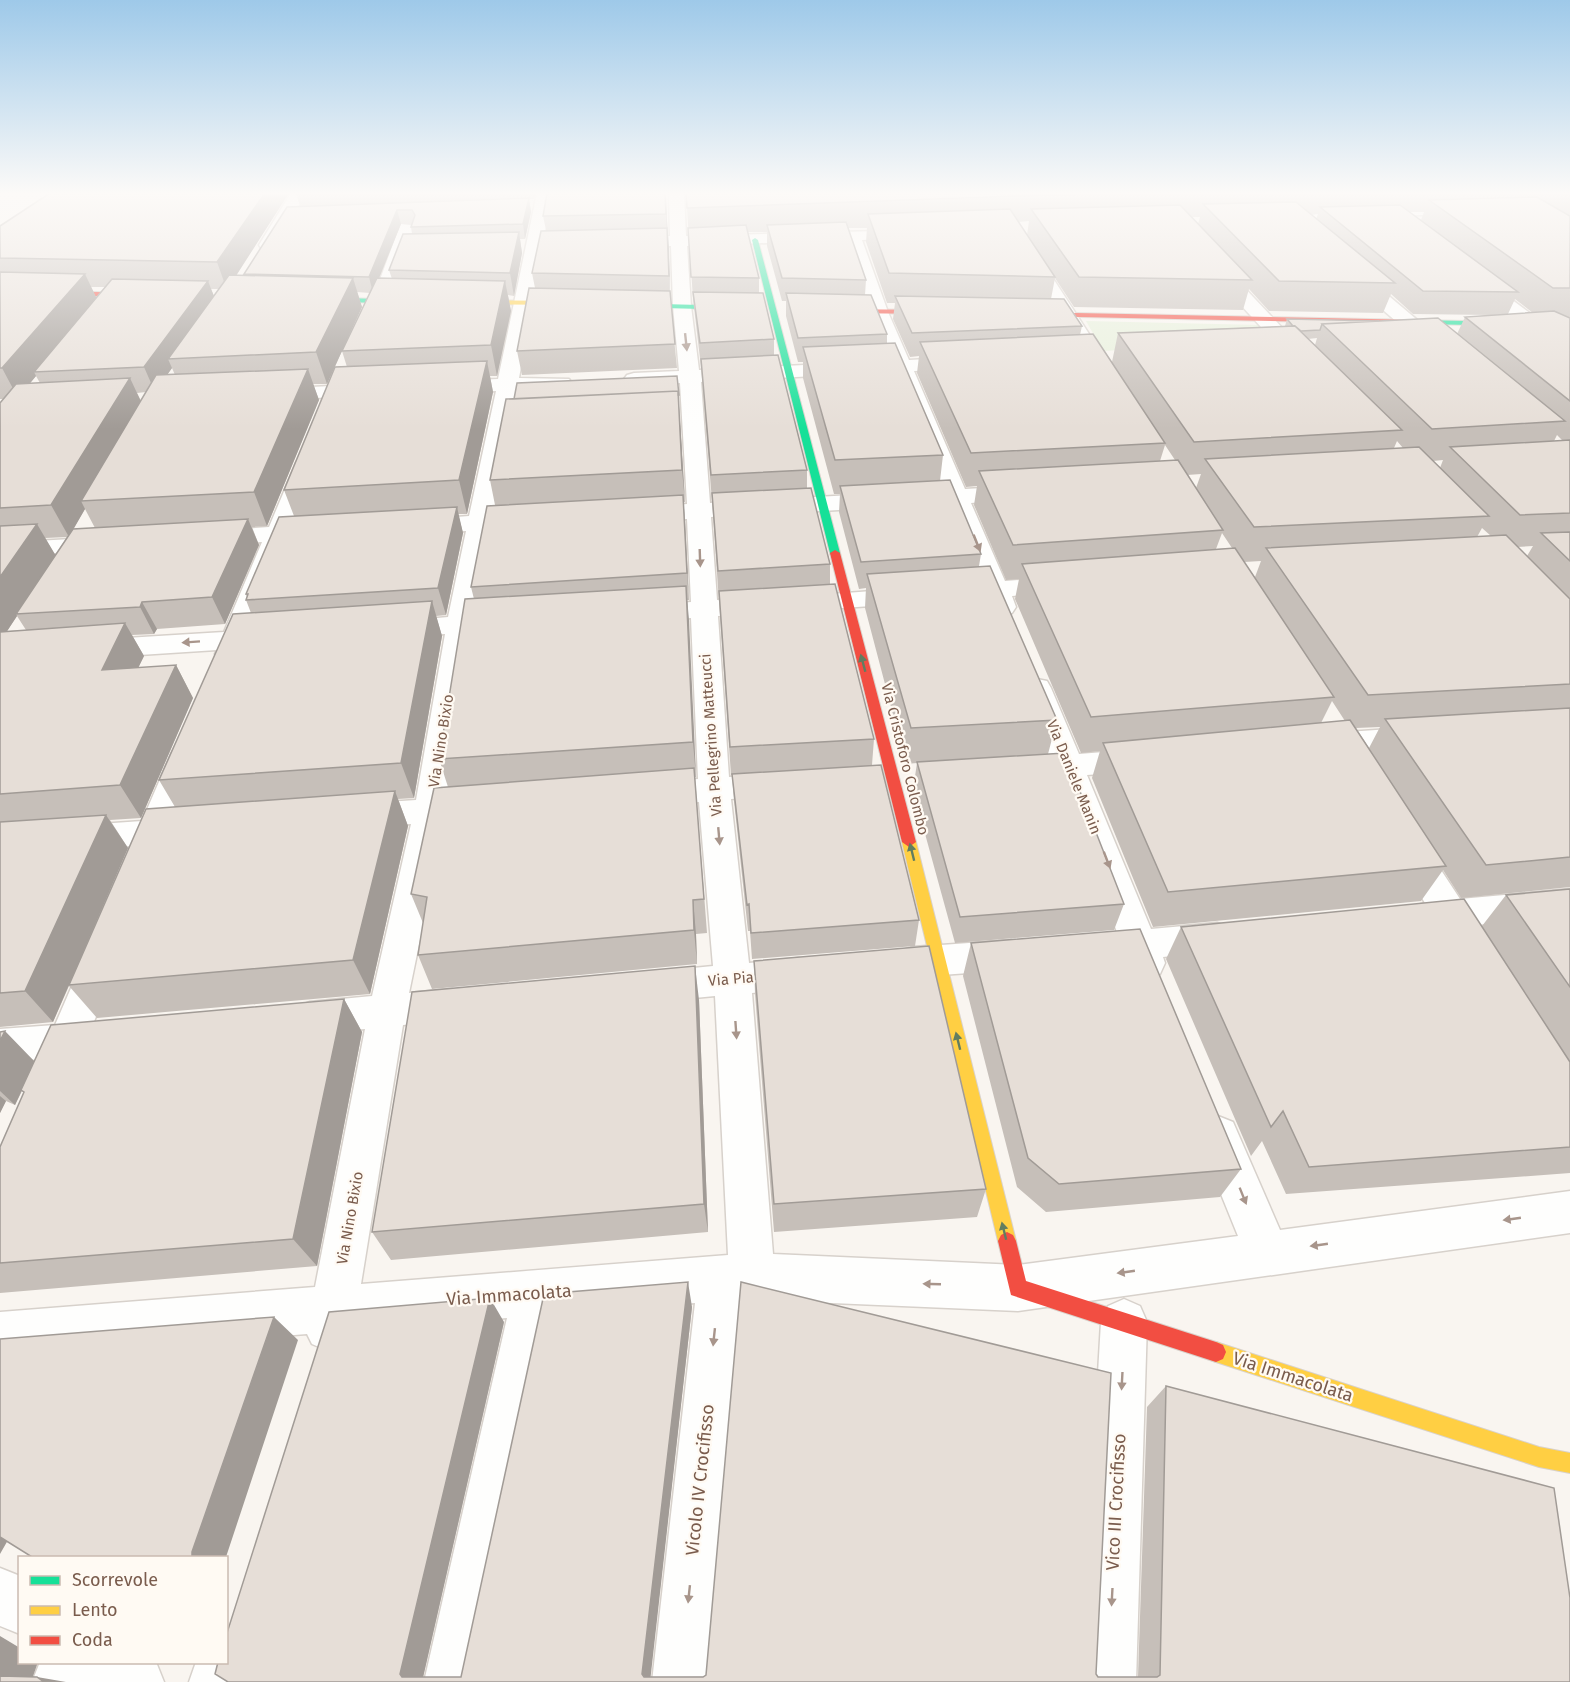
<svg xmlns="http://www.w3.org/2000/svg" width="1570" height="1682" font-family="'Fira Sans',sans-serif">
<style>
.green{fill:#e7f0db}
.lines{fill:none;stroke-linecap:round;stroke-linejoin:round}
.street-casing{stroke:#d7d1cb;stroke-width:3}
.fast-casing{stroke:#d9d2cb;stroke-width:2}
.slow-casing{stroke:#d9d2cb;stroke-width:2}
.jam-casing{stroke:#d9d2cb;stroke-width:2}
.street{fill:#fefefd;fill-rule:evenodd}
.fast{fill:#16e098;fill-rule:evenodd}
.slow{fill:#ffcf43;fill-rule:evenodd}
.jam{fill:#f24e42;fill-rule:evenodd}
.wall{fill:#c6bfb9;fill-rule:evenodd}
.shaded-wall{fill:#a19b96}
.building{fill:#e6ded7;stroke:#a19b96;stroke-width:1.5}
.oneway{fill:#a8958b}
.oneway2{fill:#617d60}
.labels{text-anchor:middle;stroke-width:4.5;stroke-linejoin:round;paint-order:stroke}
.street-label{font-size:15px;fill:#7a5c4d;stroke:#fffaf3}
.near-street-label{font-size:18px;fill:#7a5c4d;stroke:#fffaf3}
</style>
<rect width="100%" height="100%" fill="#f9f5f0"/>
<!-- green -->
<path class="green" d="M1086,321L1260,325L1275,341L1103,351Z"/>
<g class="lines">
<!-- street casing -->
<g class="street-casing">
<path id="street" d="M291,193H303L305,196L273,248H261L259,245Z
M412,193H427L390,301L387,305H375L372,301Z
M537,193H552L519,378L569,379L572,383L569,387L562,389L516,391L494,515L529,513L538,515L541,520L538,525L491,530L475,616L505,614L515,616L518,622L515,628L472,632L448,798L474,796L485,800L490,808L485,816L474,820L444,822L409,993L452,989L465,994L471,1005L465,1016L452,1021L403,1025L361,1284L728,1255L715,996L653,1002L640,998L634,987L640,976L653,972L713,966L699,802L651,805L640,802L635,794L640,786L651,783L698,779L691,618L644,621L635,619L631,613L635,607L691,602L687,519L640,521L632,519L628,514L632,509L687,504L680,383L634,385L627,383L624,379L627,375L634,373L679,371L673,306L671,246L624,248L616,243L624,238L670,236L669,193H684L686,236L917,230L919,233L917,236L911,238L862,240L888,312L909,360L963,357L970,359L973,363L970,367L963,369L914,371L965,489L1020,486L1028,488L1032,493L1028,498L971,503L1005,581L1062,577L1071,580L1075,585L1071,590L1012,596L1016,607L1012,613L1003,615L994,613L986,598L814,610L805,608L801,602L805,596L980,583L948,504L711,517L717,600L766,597L775,599L779,605L775,611L718,616L729,777L776,774L787,777L792,785L787,793L776,796L731,799L749,963L799,958L812,962L817,973L812,984L799,988L752,993L773,1254L1018,1265L1238,1236L1197,1135L1203,1122L1218,1116L1233,1122L1280,1230L1570,1191V1233L1018,1311L741,1299L708,1682H652L695,1303L554,1314L480,1682H424L507,1318L350,1330L344,1344L328,1351L312,1344L307,1334L0,1358V1312L315,1287L365,1029L310,1034L297,1029L291,1018L297,1007L310,1002L372,996L411,824L358,828L347,824L342,816L347,808L358,804L416,800L445,634L395,637L385,635L381,629L385,623L448,617L466,531L416,534L407,532L404,527L407,522L416,520L469,516L496,391L448,393L441,391L438,387L441,383L448,381L498,379ZM846,240L870,312L890,361L699,370L691,306L687,246ZM894,372L942,490L710,503L701,382Z
M1470,205L1475,207L1478,210L1475,213L1266,221L1258,216L1266,211Z
M1028,248L1034,249L1115,374L1112,378H1098L1095,374L1020,253Z
M1215,262L1221,263L1308,355L1311,359L1308,363H1294L1206,267L1209,263Z
M1352,269L1358,270L1441,340L1444,344L1441,348H1427L1346,278L1343,274L1346,270Z
M1474,275L1480,276L1570,343V358L1563,356L1468,284L1465,280L1468,276Z
M370,384L377,386L380,390L377,394L272,401L265,399L262,395L265,391L272,389Z
M307,456L315,458L318,463L293,526L316,525L325,527L328,532L325,537L287,541L252,630H266L276,632L280,638L276,644L245,648L239,660L229,663L219,660L215,654L217,650L93,658L83,655L79,649L83,643L93,640L224,632L262,542L212,545L203,543L200,538L203,533L212,531L269,527L296,463L299,458Z
M107,537L116,539L119,544L116,549L0,557V543Z
M1037,679L1047,681L1051,688L1079,754L1141,749L1152,752L1156,760L1152,768L1141,771L1087,775L1151,929L1217,923L1230,927L1235,937L1230,947L1217,951L1163,957L1165,963L1160,974L1147,978L1134,974L1128,960L1101,963L1088,958L1083,948L1088,938L1117,932L1057,777L1025,780L1014,777L1009,769L1014,761L1049,756L1023,688L1027,681Z
M1419,727L1430,730L1434,737L1430,744L1419,747L1318,754L1307,751L1303,744L1307,737L1318,734Z
M186,743L197,747L201,754L175,818L193,821L197,830L193,839L165,843L158,859L146,862L134,859L129,850L131,846L0,855V831L142,821L171,754L175,747Z
M1408,835L1420,838L1460,899L1570,889V917L1476,925L1479,930L1474,940C1458,945 1450,943 1441,929L1427,930L1415,926L1409,916L1415,906L1425,903L1391,847L1396,838Z
M1011,940L1024,945L1029,955L1024,965L1011,970L913,977L900,973L895,962L900,951L913,947Z
M100,947L113,951L118,962L93,1024L102,1027L107,1039L102,1051L80,1056L74,1070L60,1075L46,1070L41,1059L0,1063V1029L55,1025L87,951Z
M1124,1299L1140,1306L1147,1322L1136,1682H1080L1101,1322L1108,1306Z
M0,1568L20,1576V1634L0,1626Z
M226,1635L244,1642L252,1662L245,1682H189L196,1662H226Z
M40,1662H156L164,1682H32Z"/>
</g>
<!-- fast casing -->
<g class="fast-casing">
<path id="fast" d="M755,238L758,240L840,553L839,555H831L830,553L752,240Z
M311,297L412,300L416,302L412,304L314,301H311Z
M623,303L739,306L743,308L739,310L626,307H623Z
M1418,320L1570,323V327L1421,324H1418Z"/>
</g>
<!-- slow casing -->
<g class="slow-casing">
<path id="slow" d="M464,300L571,301L575,303L571,305L461,304L460,302Z
M909,837L916,842L1016,1241L1013,1247L1007,1250L1001,1247L998,1241L902,842Z
M1216,1342L1539,1447L1570,1453V1473L1539,1467L1216,1362L1209,1359L1206,1352L1209,1345Z"/>
</g>
<!-- jam casing -->
<g class="jam-casing">
<path id="jam" d="M0,290L145,293L149,295L145,297L0,294Z
M830,309L940,310L944,312L940,314L833,313H830Z
M1028,312L1421,320L1425,322L1421,324L1031,316H1028Z
M835,550L840,553L916,842L909,847L902,842L830,553Z
M1007,1232L1013,1235L1016,1241L1026,1281L1216,1342L1223,1345L1226,1352L1223,1359L1216,1362L1011,1295L998,1241L1001,1235Z"/>
</g>
<!-- street -->
<use href="#street" class="street"/>
<!-- fast -->
<use href="#fast" class="fast"/>
<!-- slow -->
<use href="#slow" class="slow"/>
<!-- jam -->
<use href="#jam" class="jam"/>
</g>
<!-- wall -->
<path class="wall" d="M289,193L236,275H244V274L300,206L296,193H536L534,199H529L531,212L525,239H520L522,253L514,296L508,295L511,311L497,376H490L493,392L467,514H458L463,533L446,615L436,616L442,636L414,798L398,799L408,826L370,994L97,1018L69,986L53,1022L0,1027V403L4,399H0V226ZM401,224L411,225V227L412,234L389,270L392,279L379,278ZM91,287H105L96,298ZM211,289H219L214,296ZM357,292L370,293L342,351L347,367L284,490L294,516L246,594L247,597L246,600L251,613L159,780L175,807L96,923L128,848L110,820L141,818L193,698L176,665L138,668L144,656L132,635L154,634L157,629L225,624L259,545L252,527L267,526L319,400L313,384H327L362,307ZM172,368L175,375H167ZM36,376L40,383H30ZM146,392L141,401L137,393ZM85,509L95,528L73,529ZM67,537L55,555L45,538ZM17,616L26,630L7,631Z
M666,193L670,299L677,368L522,375L517,351L535,288L532,273L546,230L543,216Z
M686,193H1570V317H1566L1570,318V887L1461,898L1443,870L1421,901L1153,927L1092,778L1100,751L1081,753L1015,599L1019,579L1006,580L974,505L977,486L966,487L917,373L919,356L910,357L893,319L895,303H887L866,242L867,228H848L866,280L865,295L887,334V344L943,455L940,481L981,554L979,566L1057,720L1048,754L1124,904L1114,930L955,943L913,790L917,763L906,764L865,608L866,588L859,589L839,512L840,494H834L803,378V362H798L786,316V301H782L767,246V232H747L759,278V293L774,339V356L807,470V488L830,564V584L874,739L872,765L919,920L915,946L752,959L750,931H748L734,801L732,775H731L712,501L701,367L693,299ZM1410,212H1424L1421,220ZM1318,214L1316,219L1311,215ZM1192,217H1200L1198,224ZM1029,221L1027,235L1018,222ZM1055,278L1074,307L1243,310L1249,289L1269,311L1383,313L1391,294L1413,314L1491,315L1465,317L1457,334L1287,319L1285,326L1118,333L1112,362L1080,335L1082,326L1051,299ZM1515,299L1533,313L1508,314ZM1317,338L1315,345L1308,339ZM1557,435L1563,441H1554ZM1397,441L1403,448H1394ZM1165,445L1175,460L1160,461ZM1443,460L1440,468L1433,461ZM1201,474L1196,488L1187,475ZM1482,528L1491,536L1477,537ZM1222,533L1232,548L1216,549ZM1533,546L1527,556L1517,547ZM1261,561L1255,577L1244,562ZM1332,701L1345,721L1321,723ZM1380,727L1369,748L1356,728Z
M677,376L685,502H683L689,600H687L696,777H695L707,933L696,934L697,964L432,989L418,955L423,923L411,894L448,787L439,759L474,599L471,587L495,505L490,480L514,399Z
M1570,889V1173L1286,1194L1262,1141L1251,1156L1166,959L1181,927L1482,926L1506,895Z
M971,943L1241,1169L1220,1197L1046,1212L1017,1187L963,976Z
M754,961L986,1189L977,1217L774,1232L755,994Z
M344,999L362,1032L317,1266L0,1293V1147L24,1093L22,1091L15,1105L6,1101L0,1113V1032L34,1061Z
M699,1000L708,1232L391,1260L372,1232Z
M692,1307L650,1677L1096,1674L1098,1677H1138L1147,1407L1166,1386L1570,1682H228L504,1322L423,1677H461Z"/>
<!-- shaded-wall -->
<path class="shaded-wall" d="M265,193H289L227,290L217,262Z
M665,193L669,249L670,299L669,276Z
M529,198L531,212L525,239L523,224Z
M397,210L401,224L373,293L369,277Z
M519,232L522,253L514,296L510,273Z
M85,274L98,301L34,372L36,376L18,398L2,368Z
M353,278L362,307L327,384L316,352Z
M208,281L217,304L168,359L172,368L155,392L144,367Z
M505,281L511,311L497,376L491,345Z
M487,361L493,392L467,514L459,480Z
M308,369L319,400L267,526L254,492Z
M130,378L144,408L81,501L85,509L69,537L51,505Z
M678,391L680,421L685,502L682,470Z
M683,495L685,521L689,600L687,573Z
M457,507L463,533L446,615L438,588Z
M248,519L259,545L225,624L212,597Z
M37,524L56,556L16,614L17,616L0,642V577Z
M686,586L689,620L696,777L693,742Z
M432,601L442,636L414,798L401,763Z
M142,602L157,629L154,634L140,607Z
M125,623L144,656L121,703L102,670Z
M176,665L193,698L141,818L120,785Z
M395,791L408,826L370,994L353,960Z
M106,815L128,848L53,1022L25,991Z
M693,900L696,934L697,964L694,930Z
M695,966L699,1000L708,1232L704,1204Z
M344,999L362,1032L317,1266L293,1239Z
M5,1031L35,1062L15,1105L0,1091V1041Z
M0,1096L6,1101L0,1113Z
M688,1282L692,1307L650,1682L642,1674Z
M490,1298L504,1322L422,1682L402,1677L400,1674Z
M274,1317L298,1340L226,1557H192V1552Z
M0,1528L12,1533L0,1554Z
M0,1636L20,1648V1662H38L31,1682L0,1678Z
M37,1677L66,1682H44Z"/>
<!-- building -->
<path class="building" d="M50,193H265L217,262L0,258V226Z
M547,193H665L666,214L543,216Z
M686,193H1121L1016,196L687,208Z
M1537,197L1570,216V288H1553L1429,200Z
M529,198L523,224L411,227L415,215L412,210H397L369,277L244,274L287,207Z
M1296,202L1395,283L1279,281L1203,204Z
M1180,205L1252,280L1079,277L1031,209Z
M1400,205L1518,292L1423,291L1320,207Z
M1010,209L1055,277L889,273L868,214Z
M846,222L866,280L782,278L767,225Z
M746,225L759,278L691,277L688,228Z
M667,228L669,276L532,273L541,231Z
M519,232L510,273L389,270L403,234Z
M0,272L85,274L2,368H0Z
M229,275L353,278L316,352L168,359Z
M377,278L505,281L491,345L342,351Z
M112,279L208,281L144,367L34,372Z
M529,288L670,291L675,344L517,351Z
M693,292L763,293L774,339L700,343Z
M786,293L871,295L887,334L798,338Z
M895,296L1064,299L1082,326L912,333Z
M1554,311L1570,318V401L1465,317Z
M1438,318L1565,421L1432,429L1322,324Z
M1287,319L1379,321L1322,324L1320,330L1301,331L1295,326H1293Z
M1295,326L1402,430L1194,442L1118,333Z
M1093,334L1165,443L971,453L920,342Z
M895,343L943,455L835,460L803,347Z
M778,355L807,470L711,475L701,359Z
M487,361L459,480L284,490L335,367Z
M308,369L254,492L81,501L156,375Z
M677,376L679,395H678V391L514,399L517,383Z
M130,378L51,505L0,508V403L16,384Z
M678,391L682,470L490,480L506,399Z
M1570,440V513L1520,515L1450,447Z
M1419,447L1489,516L1254,527L1205,459Z
M1178,460L1223,530L1013,545L979,471Z
M950,480L981,554L861,562L840,486Z
M811,488L830,564L718,571L712,493Z
M683,495L687,573L471,587L487,506Z
M457,507L438,588L246,600L248,594H246L279,517Z
M248,519L212,597L142,602L140,607L16,614L73,529Z
M37,524L0,577V526Z
M1570,532V561L1541,533Z
M1506,535L1570,599V684L1368,695L1266,548Z
M1235,548L1334,697L1091,717L1022,564Z
M990,566L1057,720L911,728L867,574Z
M835,584L874,739L730,747L719,591Z
M686,586L693,742L439,759L465,599Z
M432,601L401,763L159,780L233,614Z
M125,623L102,670L176,665L120,785L0,794V632Z
M1570,708V857L1486,865L1385,719Z
M1350,720L1446,866L1168,892L1103,743Z
M1065,753L1124,904L960,917L917,762Z
M881,765L919,920L751,933L749,904L747,905L732,774Z
M694,768L704,899L693,900L694,930L418,955L427,897L411,894L434,788Z
M395,791L353,960L69,985L146,809Z
M106,815L25,991L0,993V822Z
M1570,889V987L1506,895Z
M1464,899L1570,1062V1147L1309,1167L1283,1111L1271,1127L1181,927Z
M1140,929L1241,1169L1059,1184L1028,1158L971,943Z
M929,946L986,1189L774,1204L754,961Z
M695,966L704,1204L372,1232L412,992Z
M344,999L293,1239L0,1263V1147L24,1092L21,1090L51,1025Z
M5,1031L0,1041V1032Z
M688,1282L642,1674L644,1677H703L706,1675L741,1282L1111,1373L1096,1674L1098,1677H1157L1160,1675L1166,1386L1554,1488L1570,1598V1682H228L215,1674L218,1662H226V1636L329,1312L490,1298L400,1674L402,1677H461L544,1294Z
M274,1317L192,1552V1557H32L0,1537V1339Z
M0,1676L37,1677L44,1682H0Z"/>
<!-- one-way arrows -->
<defs><path id="oneway-solid" d="M-6-.8H1V-3.2L6.5 0L1 3.2V.8H-6Z" transform="scale(1.5)"/></defs>
<g class="oneway">
<use href="#oneway-solid" transform="translate(686 342) rotate(84)"/>
<use href="#oneway-solid" transform="translate(977 543) rotate(68)"/>
<use href="#oneway-solid" transform="translate(700 558) rotate(88)"/>
<use href="#oneway-solid" transform="translate(191 642) rotate(176)"/>
<use href="#oneway-solid" transform="translate(719 836) rotate(85)"/>
<use href="#oneway-solid" transform="translate(1107 860) rotate(69)"/>
<use href="#oneway-solid" transform="translate(736 1030) rotate(86)"/>
<use href="#oneway-solid" transform="translate(1243 1196) rotate(68)"/>
<use href="#oneway-solid" transform="translate(1512 1219) rotate(172)"/>
<use href="#oneway-solid" transform="translate(1319 1245) rotate(172)"/>
<use href="#oneway-solid" transform="translate(1126 1272) rotate(172)"/>
<use href="#oneway-solid" transform="translate(932 1284) rotate(-178)"/>
<use href="#oneway-solid" transform="translate(714 1337) rotate(96)"/>
<use href="#oneway-solid" transform="translate(1122 1381) rotate(93)"/>
<use href="#oneway-solid" transform="translate(689 1594) rotate(96)"/>
<use href="#oneway-solid" transform="translate(1112 1597) rotate(93)"/>
</g>
<g class="oneway2">
<use href="#oneway-solid" transform="translate(863 663) rotate(-105)"/>
<use href="#oneway-solid" transform="translate(912 852) rotate(-104)"/>
<use href="#oneway-solid" transform="translate(958 1041) rotate(-104)"/>
<use href="#oneway-solid" transform="translate(1004 1231) rotate(-104)"/>
</g>
<!-- sky -->
<linearGradient id="sky" x2="0" y2="1"><stop stop-color="#9ec9e9"/><stop offset="0.45" stop-color="#fcfaf8"/><stop offset="1" stop-color="#fcfaf8" stop-opacity="0"/></linearGradient>
<rect width="1570" height="429" fill="url(#sky)"/>
<g class="labels">
<!-- street labels -->
<g class="street-label">
<text transform="translate(711 735) rotate(-94)" y="5">Via Pellegrino Matteucci</text>
<text transform="translate(441 741) rotate(-81)" y="5">Via Nino Bixio</text>
<text transform="translate(905 759) rotate(76)" y="5">Via Cristoforo Colombo</text>
<text transform="translate(1074 777) rotate(68)" y="5">Via Daniele Manin</text>
<text transform="translate(731 979) rotate(-5)" y="5">Via Pia</text>
<text transform="translate(350 1218) rotate(-80)" y="5">Via Nino Bixio</text>
</g>
<!-- near-street labels -->
<g class="near-street-label">
<text transform="translate(509 1295) rotate(-4)" y="6">Via Immacolata</text>
<text transform="translate(1293 1377) rotate(18)" y="6">Via Immacolata</text>
<text transform="translate(700 1480) rotate(-84)" y="6">Vicolo IV Crocifisso</text>
<text transform="translate(1116 1502) rotate(-87)" y="6">Vico III Crocifisso</text>
</g>
</g>
<!-- legend -->
<rect x="18" y="1556" width="210" height="108" fill="#fffaf3" stroke="#cabbb1" stroke-width="1.5"/>
<rect x="30" y="1576" width="30" height="9" fill="#16e098" stroke="#cabbb1" stroke-width="1.5"/>
<text x="72" y="1586" font-size="18" fill="#7a5c4d">Scorrevole</text>
<rect x="30" y="1606" width="30" height="9" fill="#ffcf43" stroke="#cabbb1" stroke-width="1.5"/>
<text x="72" y="1616" font-size="18" fill="#7a5c4d">Lento</text>
<rect x="30" y="1636" width="30" height="9" fill="#f24e42" stroke="#cabbb1" stroke-width="1.5"/>
<text x="72" y="1646" font-size="18" fill="#7a5c4d">Coda</text>
</svg>
